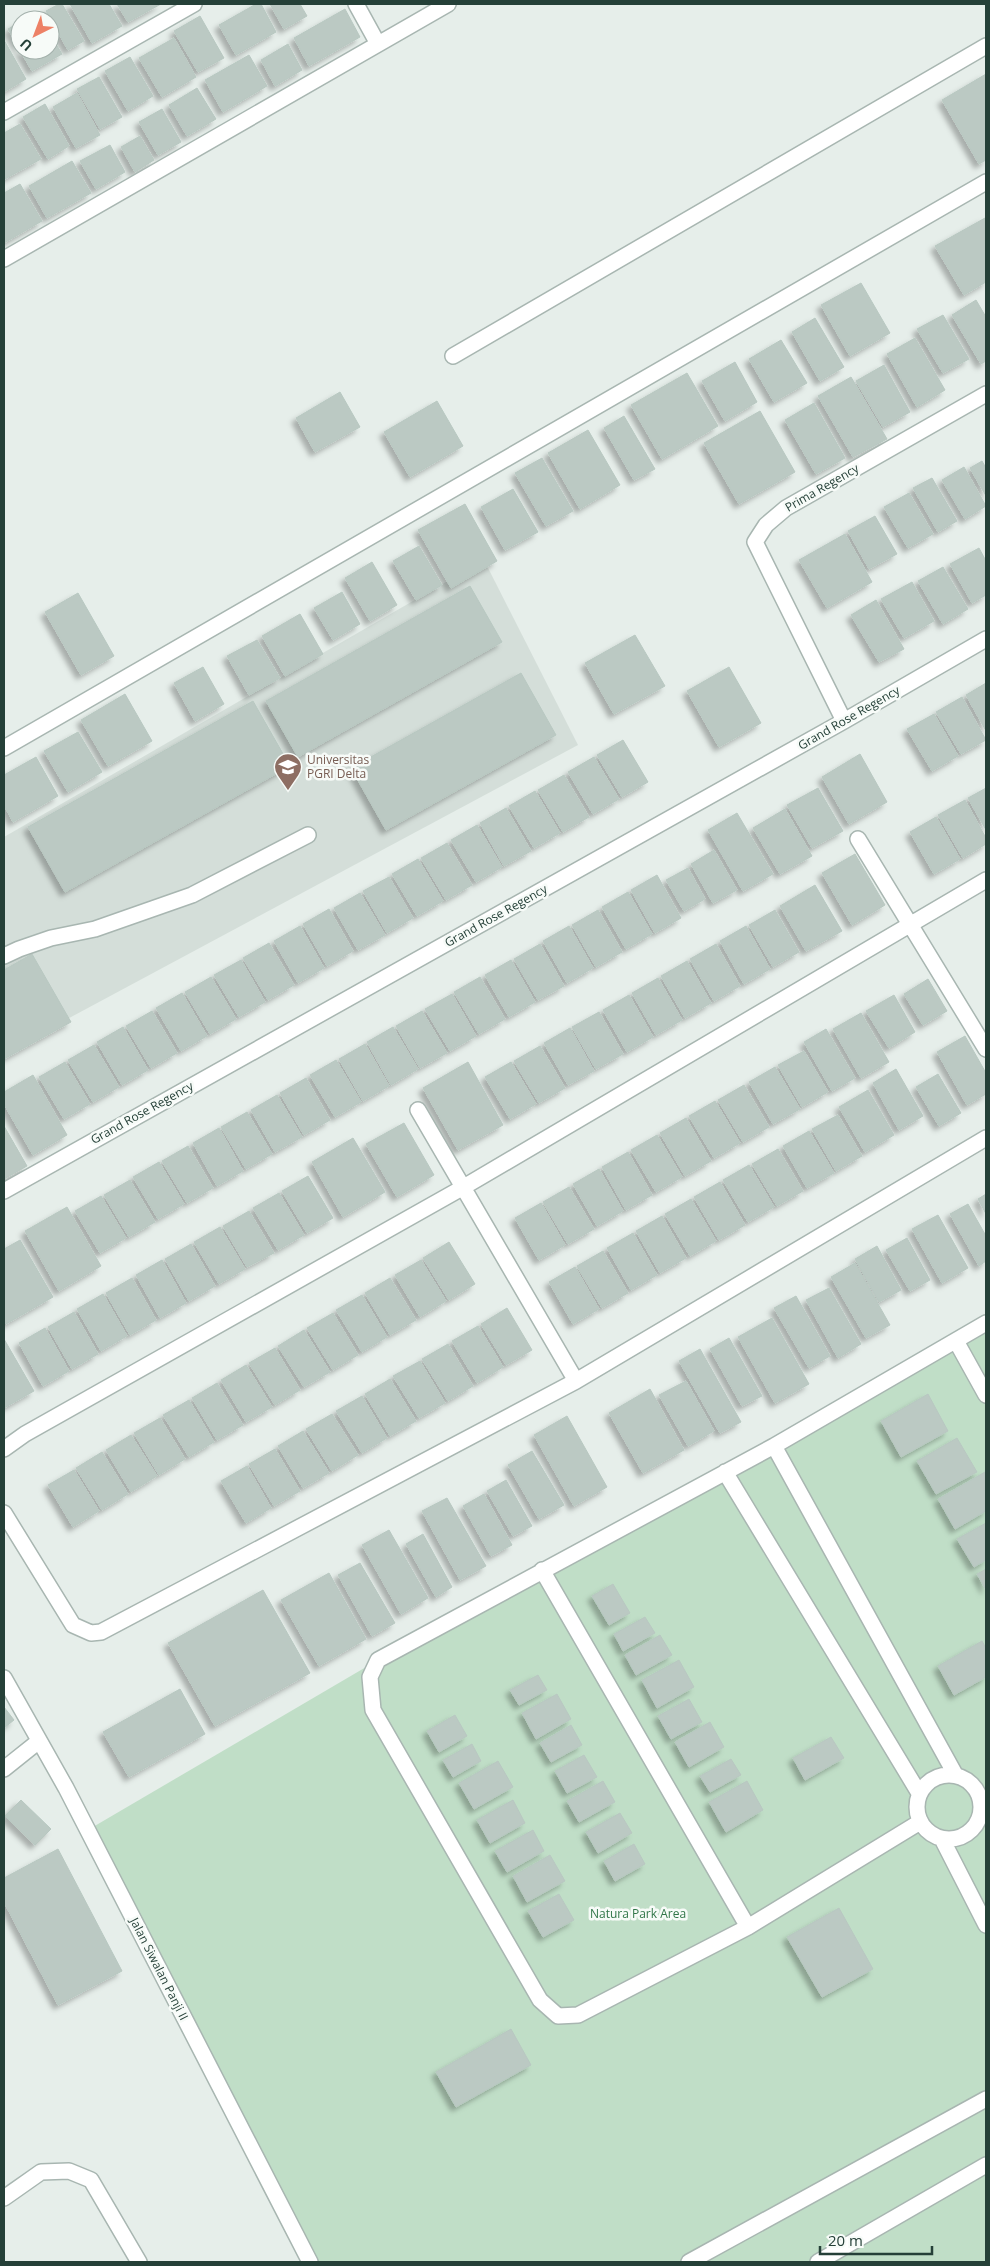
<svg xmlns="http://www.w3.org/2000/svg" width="990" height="2266" font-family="'Open Sans',sans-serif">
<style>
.built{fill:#d4ded9}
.green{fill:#c0dec7}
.building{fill:#bbc9c3;stroke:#b8c8c1;filter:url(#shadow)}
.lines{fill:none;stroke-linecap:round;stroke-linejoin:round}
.lane-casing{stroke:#a8b6b1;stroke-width:18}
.street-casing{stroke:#a8b6b1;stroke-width:18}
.lane{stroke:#fff;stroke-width:15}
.street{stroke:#fff;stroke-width:15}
.labels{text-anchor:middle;stroke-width:5;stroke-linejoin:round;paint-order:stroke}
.street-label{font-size:12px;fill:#254038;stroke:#f7fbf8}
.education-label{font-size:12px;fill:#785e54;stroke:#f7fbf8;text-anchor:start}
.park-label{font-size:12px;fill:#317648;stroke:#f7fbf8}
</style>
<defs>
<filter id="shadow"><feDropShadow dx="-4.5" dy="4.5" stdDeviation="2.5" flood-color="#0004"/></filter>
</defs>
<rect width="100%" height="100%" fill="#e6eeea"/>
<!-- built -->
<path class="built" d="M484,560L578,745L4,1053V837Z"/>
<!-- green -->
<path class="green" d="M986,1323V2262H308L81,1834L378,1660Z"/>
<!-- building -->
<path class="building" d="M59,4H62L84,41L68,50L46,11Z
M70,4H109L122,26L92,43Z
M117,4H161L128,22Z
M256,4H261L276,32L236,55L219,25Z
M270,4H300L307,16L284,29Z
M345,9L360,37L309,66L294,38Z
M37,12L42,20H24Z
M200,16L224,58L198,72L174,31Z
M20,22V50L8,29Z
M50,34L62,54L32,71L20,50H50Z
M174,38L196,77L162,97L139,58Z
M4,40L26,79L4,92Z
M288,44L302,70L275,86L261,60Z
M249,55L267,86L223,112L205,80Z
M130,57L153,96L128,111L105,71Z
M986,74V160L979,164L942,100Z
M99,77L122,117L100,129L77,89Z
M197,88L216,119L187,136L169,105Z
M77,93L100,135L76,148L53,107Z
M45,104L69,146L48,159L23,117Z
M162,109L181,142L158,155L139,122Z
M20,124L41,159L5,179L4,133Z
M140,136L154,160L135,172L121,147Z
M110,145L125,172L96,189L80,161Z
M72,161L91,193L47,218L29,186Z
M20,184L42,221L4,243V193Z
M985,218L986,282L964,295L935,246Z
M861,283L890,333L850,356L821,305Z
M976,300L986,317V361L981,364L952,315Z
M943,315L969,359L943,373L917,329Z
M815,318L844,367L820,381L792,332Z
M915,338L945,390L917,407L887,354Z
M781,340L807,383L774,402L749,359Z
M735,362L757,402L725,421L702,381Z
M884,365L910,412L883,427L856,381Z
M687,373L718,426L662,459L631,405Z
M851,377L887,439L853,457L818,396Z
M340,392L360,427L315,452L296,418Z
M437,401L463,446L410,477L384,432Z
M814,403L845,458L816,474L785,420Z
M760,411L795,472L739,504L704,443Z
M624,416L655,469L634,480L604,428Z
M588,430L620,485L580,509L548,453Z
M542,458L573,511L546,526L515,473Z
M982,461L986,468V496L970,468Z
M964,467L986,506L965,519L942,480Z
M932,478L957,521L938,532L913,488Z
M513,489L538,532L505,550L481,507Z
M909,493L933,534L908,548L884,507Z
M465,504L497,561L451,588L418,530Z
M875,516L897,554L869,569L848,531Z
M845,534L872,582L827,608L799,560Z
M419,546L442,585L416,600L393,561Z
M979,548L986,561V595L972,603L950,564Z
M372,562L397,605L370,621L345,578Z
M943,567L968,609L943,624L918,581Z
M912,582L934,621L904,638L881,599Z
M470,586L502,642L298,757L266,701Z
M342,592L360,624L333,640L314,608Z
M78,593L114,656L81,675L45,612Z
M876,600L904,649L879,662L851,615Z
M300,614L323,654L285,676L262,636Z
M635,635L665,686L614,714L585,663Z
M257,640L280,678L249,695L227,656Z
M203,667L224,704L195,721L174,683Z
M729,667L761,723L719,747L687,691Z
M521,673L556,735L386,830L351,768Z
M986,683V731L966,695Z
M125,694L152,741L108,766L81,720Z
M962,697L986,740L961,754L936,712Z
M253,701L290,766L65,892L28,827Z
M934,714L958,756L932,771L907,729Z
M78,732L102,772L68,792L44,751Z
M623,740L648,782L622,797L597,755Z
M860,754L887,802L849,824L822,777Z
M36,757L58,796L13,822L4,805V775Z
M594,757L619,799L593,814L568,772Z
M564,775L589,817L563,832L538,790Z
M818,788L843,831L812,848L787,805Z
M986,788V830L968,798Z
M535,791L560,833L534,848L509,806Z
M965,800L986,838V844L963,858L938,815Z
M506,808L531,851L504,866L480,823Z
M785,809L812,856L780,874L753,828Z
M737,813L773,874L743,891L708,830Z
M936,817L960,859L934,874L910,832Z
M477,825L502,867L476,882L451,840Z
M447,843L472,885L446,900L421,858Z
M714,850L737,890L713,903L691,864Z
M855,854L885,905L852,925L822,873Z
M418,859L443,901L417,916L392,874Z
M688,868L705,899L684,911L666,880Z
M657,875L681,918L655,933L631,890Z
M389,877L413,918L387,933L363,891Z
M815,885L842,931L806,951L780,906Z
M628,892L652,934L626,949L602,907Z
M360,893L385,935L358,950L334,908Z
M329,909L353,951L327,966L303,924Z
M598,910L622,952L596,967L572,925Z
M775,910L799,952L773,967L749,925Z
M300,926L324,968L298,983L274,941Z
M569,926L593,968L567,983L543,941Z
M746,926L770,969L744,984L720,941Z
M269,943L294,985L268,1000L243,958Z
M540,944L564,986L538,1000L514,959Z
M716,944L740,986L714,1001L690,959Z
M32,954L71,1022L4,1059V970Z
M241,960L265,1002L239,1017L214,975Z
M511,960L535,1002L509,1017L485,975Z
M687,961L711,1003L685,1018L661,976Z
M211,977L236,1019L210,1034L185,992Z
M480,977L505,1019L479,1034L454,992Z
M658,978L682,1020L656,1035L632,993Z
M928,979L947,1011L923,1025L904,994Z
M182,993L207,1036L181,1051L156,1008Z
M452,994L476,1036L450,1051L425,1009Z
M629,995L653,1037L627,1052L603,1010Z
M894,995L915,1032L889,1048L866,1011Z
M152,1011L177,1053L151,1068L126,1026Z
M422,1011L447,1053L420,1068L396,1026Z
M599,1012L623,1054L596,1069L572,1027Z
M861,1013L889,1062L861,1078L833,1029Z
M123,1027L148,1070L122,1085L97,1042Z
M393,1027L418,1069L391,1085L367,1042Z
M570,1028L594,1071L568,1085L544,1043Z
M826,1029L855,1078L832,1091L804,1042Z
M965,1036L986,1073V1094L967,1105L937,1052Z
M365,1044L389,1086L363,1101L339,1059Z
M94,1045L119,1087L93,1102L68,1060Z
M540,1046L565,1088L539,1103L514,1061Z
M804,1051L828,1092L802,1107L778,1065Z
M336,1060L361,1102L335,1117L310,1075Z
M65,1062L90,1104L64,1119L39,1077Z
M468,1062L503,1125L458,1150L423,1088Z
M511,1062L536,1104L510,1119L485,1077Z
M775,1067L800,1109L773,1124L749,1082Z
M896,1069L923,1116L899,1130L873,1083Z
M938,1074L961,1113L939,1126L916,1087Z
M33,1075L67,1135L33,1155L4,1104V1092Z
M306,1078L330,1120L304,1135L280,1093Z
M744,1085L769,1127L743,1142L718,1100Z
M868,1090L894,1135L865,1152L839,1107Z
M277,1095L302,1137L275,1152L251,1110Z
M715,1101L740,1143L714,1158L689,1116Z
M247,1112L272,1154L246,1169L221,1127Z
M838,1115L862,1156L836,1171L812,1129Z
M686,1118L711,1161L685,1176L660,1133Z
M404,1123L434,1175L397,1197L366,1144Z
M4,1126L27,1166L4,1179Z
M219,1128L243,1171L217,1186L193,1143Z
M809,1131L834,1173L807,1188L783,1146Z
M657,1135L682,1177L656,1192L631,1150Z
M353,1138L385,1192L343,1217L312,1162Z
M188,1146L213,1188L187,1203L162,1161Z
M778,1149L803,1191L777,1206L752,1164Z
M628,1152L652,1195L626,1210L602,1167Z
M159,1162L184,1204L158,1219L133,1177Z
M749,1165L774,1207L748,1222L723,1180Z
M599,1169L623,1211L597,1226L573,1184Z
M308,1176L333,1218L307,1233L282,1191Z
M130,1180L155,1222L129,1237L104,1195Z
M720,1182L745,1225L719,1240L694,1197Z
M569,1187L594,1229L568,1244L543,1202Z
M279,1193L304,1235L278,1250L253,1208Z
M986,1194V1214L978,1199Z
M101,1196L126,1238L100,1253L75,1211Z
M691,1199L716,1241L690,1256L665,1214Z
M541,1203L565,1245L539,1260L515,1218Z
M968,1204L986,1236V1261L979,1266L950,1214Z
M67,1207L101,1266L59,1291L25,1231Z
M249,1211L274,1253L247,1267L223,1226Z
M938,1215L968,1268L942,1283L912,1229Z
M662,1216L686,1258L660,1273L636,1231Z
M220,1227L245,1269L219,1284L194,1242Z
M633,1233L657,1275L631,1290L607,1248Z
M907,1238L930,1280L910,1291L886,1250Z
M20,1240L53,1297L6,1324L4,1320V1249Z
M449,1242L475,1284L449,1300L423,1258Z
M191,1244L215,1286L189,1301L165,1259Z
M877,1246L901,1290L879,1302L855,1259Z
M603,1251L628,1293L602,1308L577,1266Z
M162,1260L186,1303L160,1318L136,1275Z
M421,1260L446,1301L420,1317L395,1275Z
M855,1263L890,1325L866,1338L831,1277Z
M575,1267L599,1309L573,1324L549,1282Z
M132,1278L156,1320L130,1335L106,1293Z
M390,1278L416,1320L390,1335L365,1293Z
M829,1288L861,1344L838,1358L806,1300Z
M103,1294L127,1336L101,1351L77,1309Z
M362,1295L387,1337L362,1352L336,1310Z
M796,1296L830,1356L809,1368L774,1308Z
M507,1308L532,1350L506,1365L481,1324Z
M74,1312L98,1354L72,1369L48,1327Z
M333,1313L358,1355L333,1370L307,1328Z
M772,1318L809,1384L775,1403L738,1337Z
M478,1326L503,1367L477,1383L452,1341Z
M45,1328L69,1371L43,1386L19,1343Z
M304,1330L330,1372L304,1387L278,1346Z
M729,1338L762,1396L742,1406L710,1349Z
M4,1339L34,1391L4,1408Z
M448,1344L473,1386L448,1401L422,1359Z
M275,1348L300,1390L275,1405L249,1363Z
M700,1349L741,1422L720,1433L679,1361Z
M420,1361L445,1403L419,1418L393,1376Z
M246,1365L272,1407L246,1422L221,1380Z
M390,1379L416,1421L390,1436L365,1394Z
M686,1381L714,1431L688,1446L659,1395Z
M217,1383L243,1425L217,1440L192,1398Z
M650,1389L684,1450L643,1473L609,1413Z
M928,1394L948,1431L901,1457L881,1421Z
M362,1396L387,1438L362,1453L336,1411Z
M189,1400L214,1442L189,1457L163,1415Z
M332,1414L358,1455L332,1471L306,1429Z
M567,1416L607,1487L574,1506L534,1435Z
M160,1418L185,1459L159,1475L134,1433Z
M303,1431L329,1473L303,1488L278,1446Z
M131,1435L157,1476L131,1492L106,1450Z
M957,1438L977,1472L936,1494L917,1461Z
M275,1449L300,1491L274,1506L249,1464Z
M532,1451L564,1505L539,1519L508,1465Z
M102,1452L128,1494L102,1510L76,1468Z
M247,1466L271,1508L246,1523L221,1481Z
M74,1470L99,1511L73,1527L48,1485Z
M985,1472L986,1511L955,1529L938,1499Z
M506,1480L532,1526L513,1536L487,1491Z
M484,1494L512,1545L491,1556L463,1506Z
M447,1498L486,1566L460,1580L422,1511Z
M986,1523V1560L974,1567L957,1539Z
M389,1530L428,1598L401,1614L362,1545Z
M423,1534L452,1587L436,1597L406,1544Z
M360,1563L395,1623L372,1636L338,1575Z
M986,1569V1590L977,1574Z
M329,1573L366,1639L319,1666L281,1600Z
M613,1584L630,1613L609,1625L592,1596Z
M263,1590L310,1673L215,1726L168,1643Z
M645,1617L655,1633L623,1651L614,1634Z
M660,1635L672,1655L636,1675L625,1655Z
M982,1641L986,1648V1677L954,1695L938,1666Z
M679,1660L694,1687L657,1708L642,1680Z
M538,1675L547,1690L519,1705L510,1690Z
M180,1689L205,1734L129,1777L103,1732Z
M557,1694L571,1719L536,1739L522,1713Z
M689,1699L702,1722L671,1739L658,1716Z
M4,1707L14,1720L4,1728Z
M455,1715L467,1736L439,1752L427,1731Z
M710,1722L724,1747L689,1767L675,1742Z
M571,1725L582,1745L551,1762L540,1743Z
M831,1737L844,1758L805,1780L793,1758Z
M472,1744L481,1761L453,1777L443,1760Z
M584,1755L597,1777L567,1793L555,1771Z
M731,1759L741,1775L710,1792L700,1776Z
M498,1761L513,1787L474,1809L459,1783Z
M603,1781L615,1802L579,1822L567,1801Z
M747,1781L763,1810L726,1832L709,1802Z
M21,1800L51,1829L35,1845L5,1816Z
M513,1800L525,1823L490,1843L477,1820Z
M620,1813L632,1833L598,1853L586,1832Z
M533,1830L544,1851L507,1872L495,1851Z
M634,1844L645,1864L615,1881L604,1861Z
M58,1849L122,1971L58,2005L4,1902V1878Z
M550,1855L565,1881L527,1902L513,1876Z
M559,1894L574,1920L543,1937L528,1911Z
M839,1908L873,1969L822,1997L787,1937Z
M511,2029L531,2065L456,2107L436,2072Z"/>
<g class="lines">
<!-- lane casing -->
<g class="lane-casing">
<path id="lane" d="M4,956L19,949L51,938L95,929L192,895L308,835
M4,2198L41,2172L69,2171L91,2180L139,2262"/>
</g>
<!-- street casing -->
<g class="street-casing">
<path id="street" d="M356,4L378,44
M4,112L194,4
M4,259L448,4
M453,356L986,46
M844,721L755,542L766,525L786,508L986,394
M4,748L986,182
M858,839L986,1049
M418,1110L576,1381
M4,1191L844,721L986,639
M956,1341L986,1395
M774,1446L955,1774
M4,1449L25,1434L462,1188L986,880
M725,1472L919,1793
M4,1513L73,1625L91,1633L101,1632L576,1381L986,1138
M542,1570L748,1927
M4,1678L66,1788L310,2262
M4,1769L39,1741
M917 1807a32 32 0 1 1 64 0a32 32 0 1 1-64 0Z
M920,1822L748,1927L578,2015L558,2016L540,2000L373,1710L370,1677L378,1660L774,1446L986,1323
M942,1839L986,1925
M689,2262L986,2099
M818,2262L986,2165"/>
</g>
<!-- lane -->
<use href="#lane" class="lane"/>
<!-- street -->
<use href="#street" class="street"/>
</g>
<!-- icons -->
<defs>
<g id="university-pin" transform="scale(1.4375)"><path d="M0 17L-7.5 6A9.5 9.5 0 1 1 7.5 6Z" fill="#8d6e63" stroke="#f7fbf8"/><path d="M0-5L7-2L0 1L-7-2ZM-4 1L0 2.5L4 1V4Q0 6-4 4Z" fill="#fff"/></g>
</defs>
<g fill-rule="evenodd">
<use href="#university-pin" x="288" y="767"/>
</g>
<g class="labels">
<!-- street labels -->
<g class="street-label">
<text transform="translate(822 488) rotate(-30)" y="4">Prima Regency</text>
<text transform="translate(849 718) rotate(-30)" y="4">Grand Rose Regency</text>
<text transform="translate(496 916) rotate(-29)" y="4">Grand Rose Regency</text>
<text transform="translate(142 1113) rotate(-29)" y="4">Grand Rose Regency</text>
<text transform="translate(159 1969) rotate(63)" y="4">Jalan Siwalan Panji II</text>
</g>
<!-- education labels -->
<g class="education-label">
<text x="307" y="764">Universitas<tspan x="307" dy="14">PGRI Delta</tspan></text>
</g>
<!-- park labels -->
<g class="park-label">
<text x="638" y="1918">Natura Park Area</text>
</g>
</g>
<!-- border -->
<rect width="990" height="2266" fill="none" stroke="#254038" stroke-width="10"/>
<!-- north arrow -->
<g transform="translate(35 35) rotate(222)"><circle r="24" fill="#f7fbf8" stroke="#a3b0ab"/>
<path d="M0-4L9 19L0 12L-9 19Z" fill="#ed8166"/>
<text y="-8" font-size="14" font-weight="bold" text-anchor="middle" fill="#254038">U</text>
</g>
<!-- scale -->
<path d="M820 2246v8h112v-8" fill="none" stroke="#254038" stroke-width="2.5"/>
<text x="828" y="2246" font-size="15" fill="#254038" stroke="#f7fbf8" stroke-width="4" paint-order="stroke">20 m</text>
</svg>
